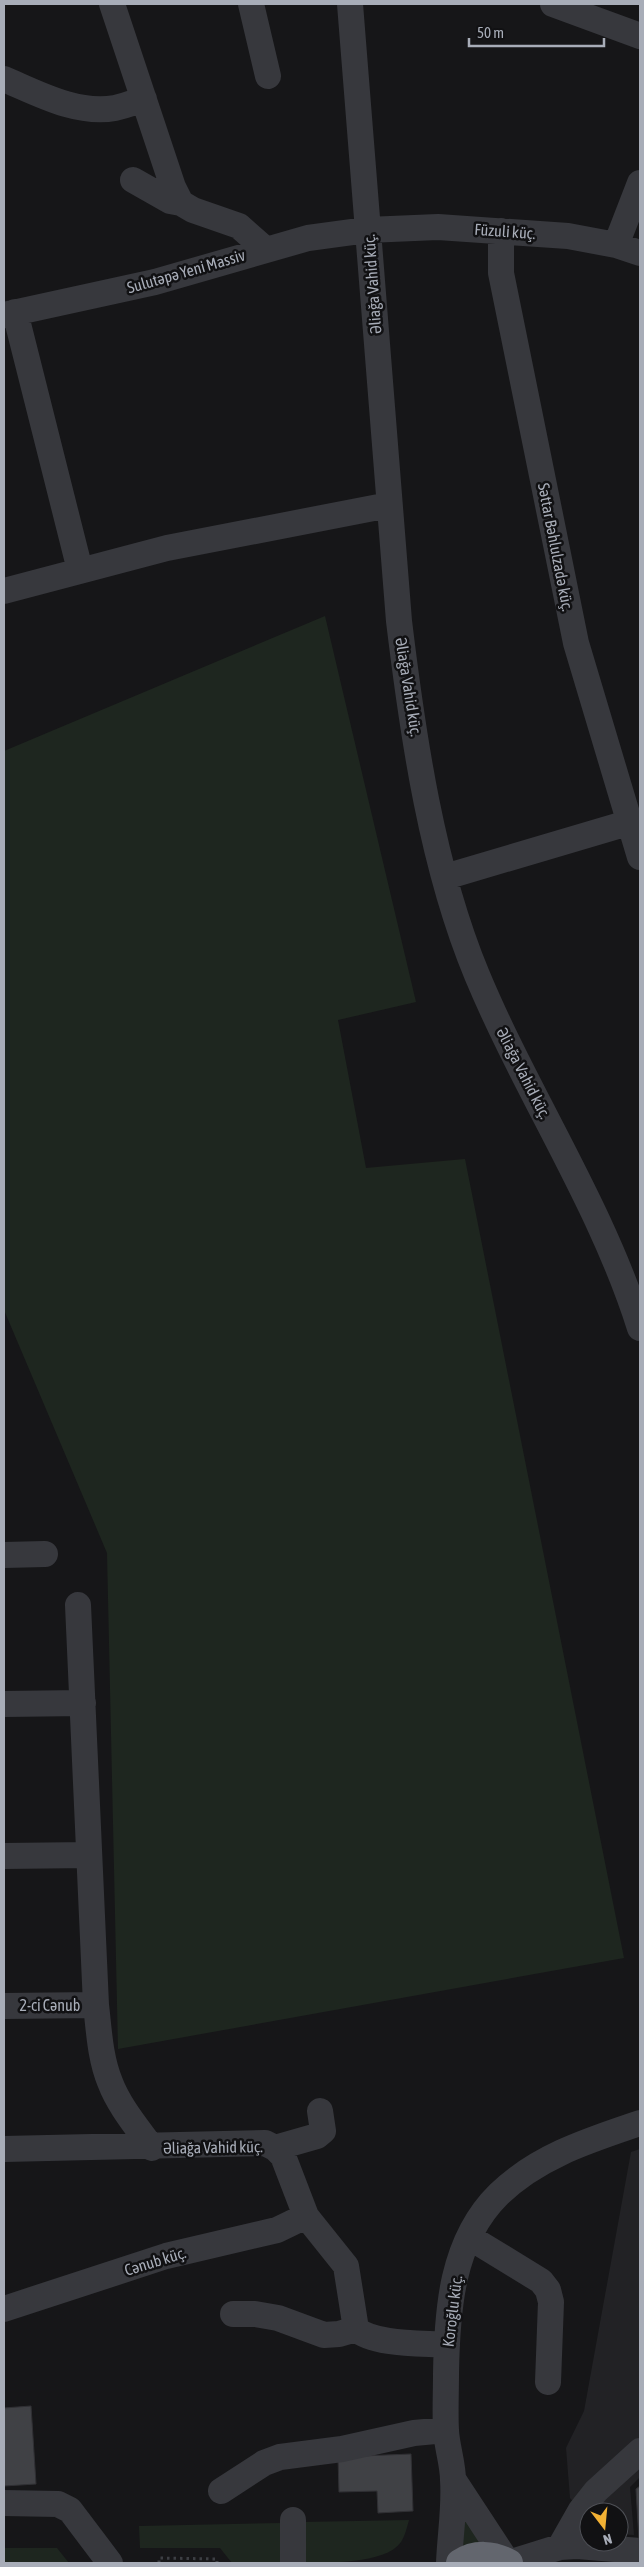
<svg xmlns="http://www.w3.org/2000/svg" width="644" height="2567" font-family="'Asap Condensed',sans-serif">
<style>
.built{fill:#222225}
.green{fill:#1e261f}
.building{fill:#404145;stroke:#303034}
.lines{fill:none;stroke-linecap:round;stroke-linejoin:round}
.path{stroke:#3d3f44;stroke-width:3;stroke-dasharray:2.5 4;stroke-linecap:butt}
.minor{stroke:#37383d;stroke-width:26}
.highway{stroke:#63666e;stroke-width:28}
.labels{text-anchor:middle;stroke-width:5;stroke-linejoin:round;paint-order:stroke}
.street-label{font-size:16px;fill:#a8adb8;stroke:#111113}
</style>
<rect width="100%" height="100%" fill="#161618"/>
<!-- built -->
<path class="built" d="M640,2149V2477L630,2487L634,2535L619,2534V2512L581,2510L570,2498L566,2448L584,2411L631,2152Z"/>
<!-- green -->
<path class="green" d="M325,616L416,1002L338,1020L366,1168L465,1159L624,1958L118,2049L107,1553L4,1310V751Z
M461,2508L480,2542L462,2547Z
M409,2520C407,2527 405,2536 401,2542C385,2565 326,2562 301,2563L302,2522Z
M282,2523L283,2563H232L220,2548H140L139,2526Z
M4,2548H57L69,2563H4Z"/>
<!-- building -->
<path class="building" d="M31,2406L36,2484L4,2486V2408Z
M411,2454L413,2511L378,2513L377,2491L339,2492L338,2457Z
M640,2486V2541H639L636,2489Z"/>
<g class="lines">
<!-- path -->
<path class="path" d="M159,2563V2558L217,2559V2563"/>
<!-- minor -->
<path class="minor" d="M112,4L173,187L181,203L193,210L239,226L265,249
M251,4L268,76
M350,4L399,621C413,737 432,867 477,975C527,1095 601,1204 640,1328
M553,4L640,36
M4,79C37,93 77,115 115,108C125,106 135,102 144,99
M133,180L170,201L181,203
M501,231V273L576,643L640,857
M616,245L640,183
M15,312L80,570
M4,315L155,282L308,238L367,230L438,227L568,236L616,245L640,253
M4,591L167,548L389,505
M445,877L631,822
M4,1555L45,1554
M78,1605L96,2005C99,2030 100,2058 110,2082C119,2106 137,2127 152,2148
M4,1704L83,1703
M4,1856L89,1855
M4,2006L96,2005
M275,2148L317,2136L323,2131L320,2111
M4,2149L265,2143L275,2148L283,2156L306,2216L346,2266L356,2329C374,2345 422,2343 447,2345
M469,2237L541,2281L548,2290L551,2302L548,2382
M4,2309L166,2256L277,2230L306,2216
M233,2314H255L278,2318L324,2335L339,2334L356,2329
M453,2479L508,2563L560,2547L577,2546L640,2551
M221,2491L264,2463L280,2457L342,2449L414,2433L446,2430
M4,2503L58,2504L70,2510L110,2563
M293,2520V2563
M560,2547L581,2510L596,2491L640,2451
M449,2563C450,2536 455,2507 453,2480C453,2464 447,2447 446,2431C445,2412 446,2393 446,2374C447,2311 451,2241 499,2194C538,2156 590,2140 640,2123"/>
<!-- highway -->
<path class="highway" d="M460,2563C475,2553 493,2554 509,2563"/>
</g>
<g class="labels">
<!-- street labels -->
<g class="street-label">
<text transform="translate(505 231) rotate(4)" y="6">Füzuli küç.</text>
<text transform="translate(186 271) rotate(-16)" y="6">Sulutəpə Yeni Massiv</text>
<text transform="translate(372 284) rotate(-94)" y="6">Əliağa Vahid küç.</text>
<text transform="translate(556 547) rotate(79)" y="6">Səttar Bəhlulzadə küç.</text>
<text transform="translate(409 687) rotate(81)" y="6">Əliağa Vahid küç.</text>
<text transform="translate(524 1073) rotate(63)" y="6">Əliağa Vahid küç.</text>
<text x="50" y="2011">2-ci Cənub</text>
<text transform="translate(213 2147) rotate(-1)" y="6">Əliağa Vahid küç.</text>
<text transform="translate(155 2261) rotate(-17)" y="6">Cənub küç.</text>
<text transform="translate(452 2311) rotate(-83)" y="6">Koroğlu küç.</text>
</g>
</g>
<!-- border -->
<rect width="644" height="2567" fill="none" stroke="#a8adb8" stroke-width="10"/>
<!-- north arrow -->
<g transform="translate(604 2527) rotate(164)"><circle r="24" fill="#111113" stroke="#4d4f55"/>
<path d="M0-4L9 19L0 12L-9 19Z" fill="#f2b134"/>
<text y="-8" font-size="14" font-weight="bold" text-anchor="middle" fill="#a8adb8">N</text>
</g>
<!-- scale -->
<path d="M469 38v8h135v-8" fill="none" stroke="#a8adb8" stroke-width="2.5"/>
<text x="477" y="38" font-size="15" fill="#a8adb8" stroke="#111113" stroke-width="4" paint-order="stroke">50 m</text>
</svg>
